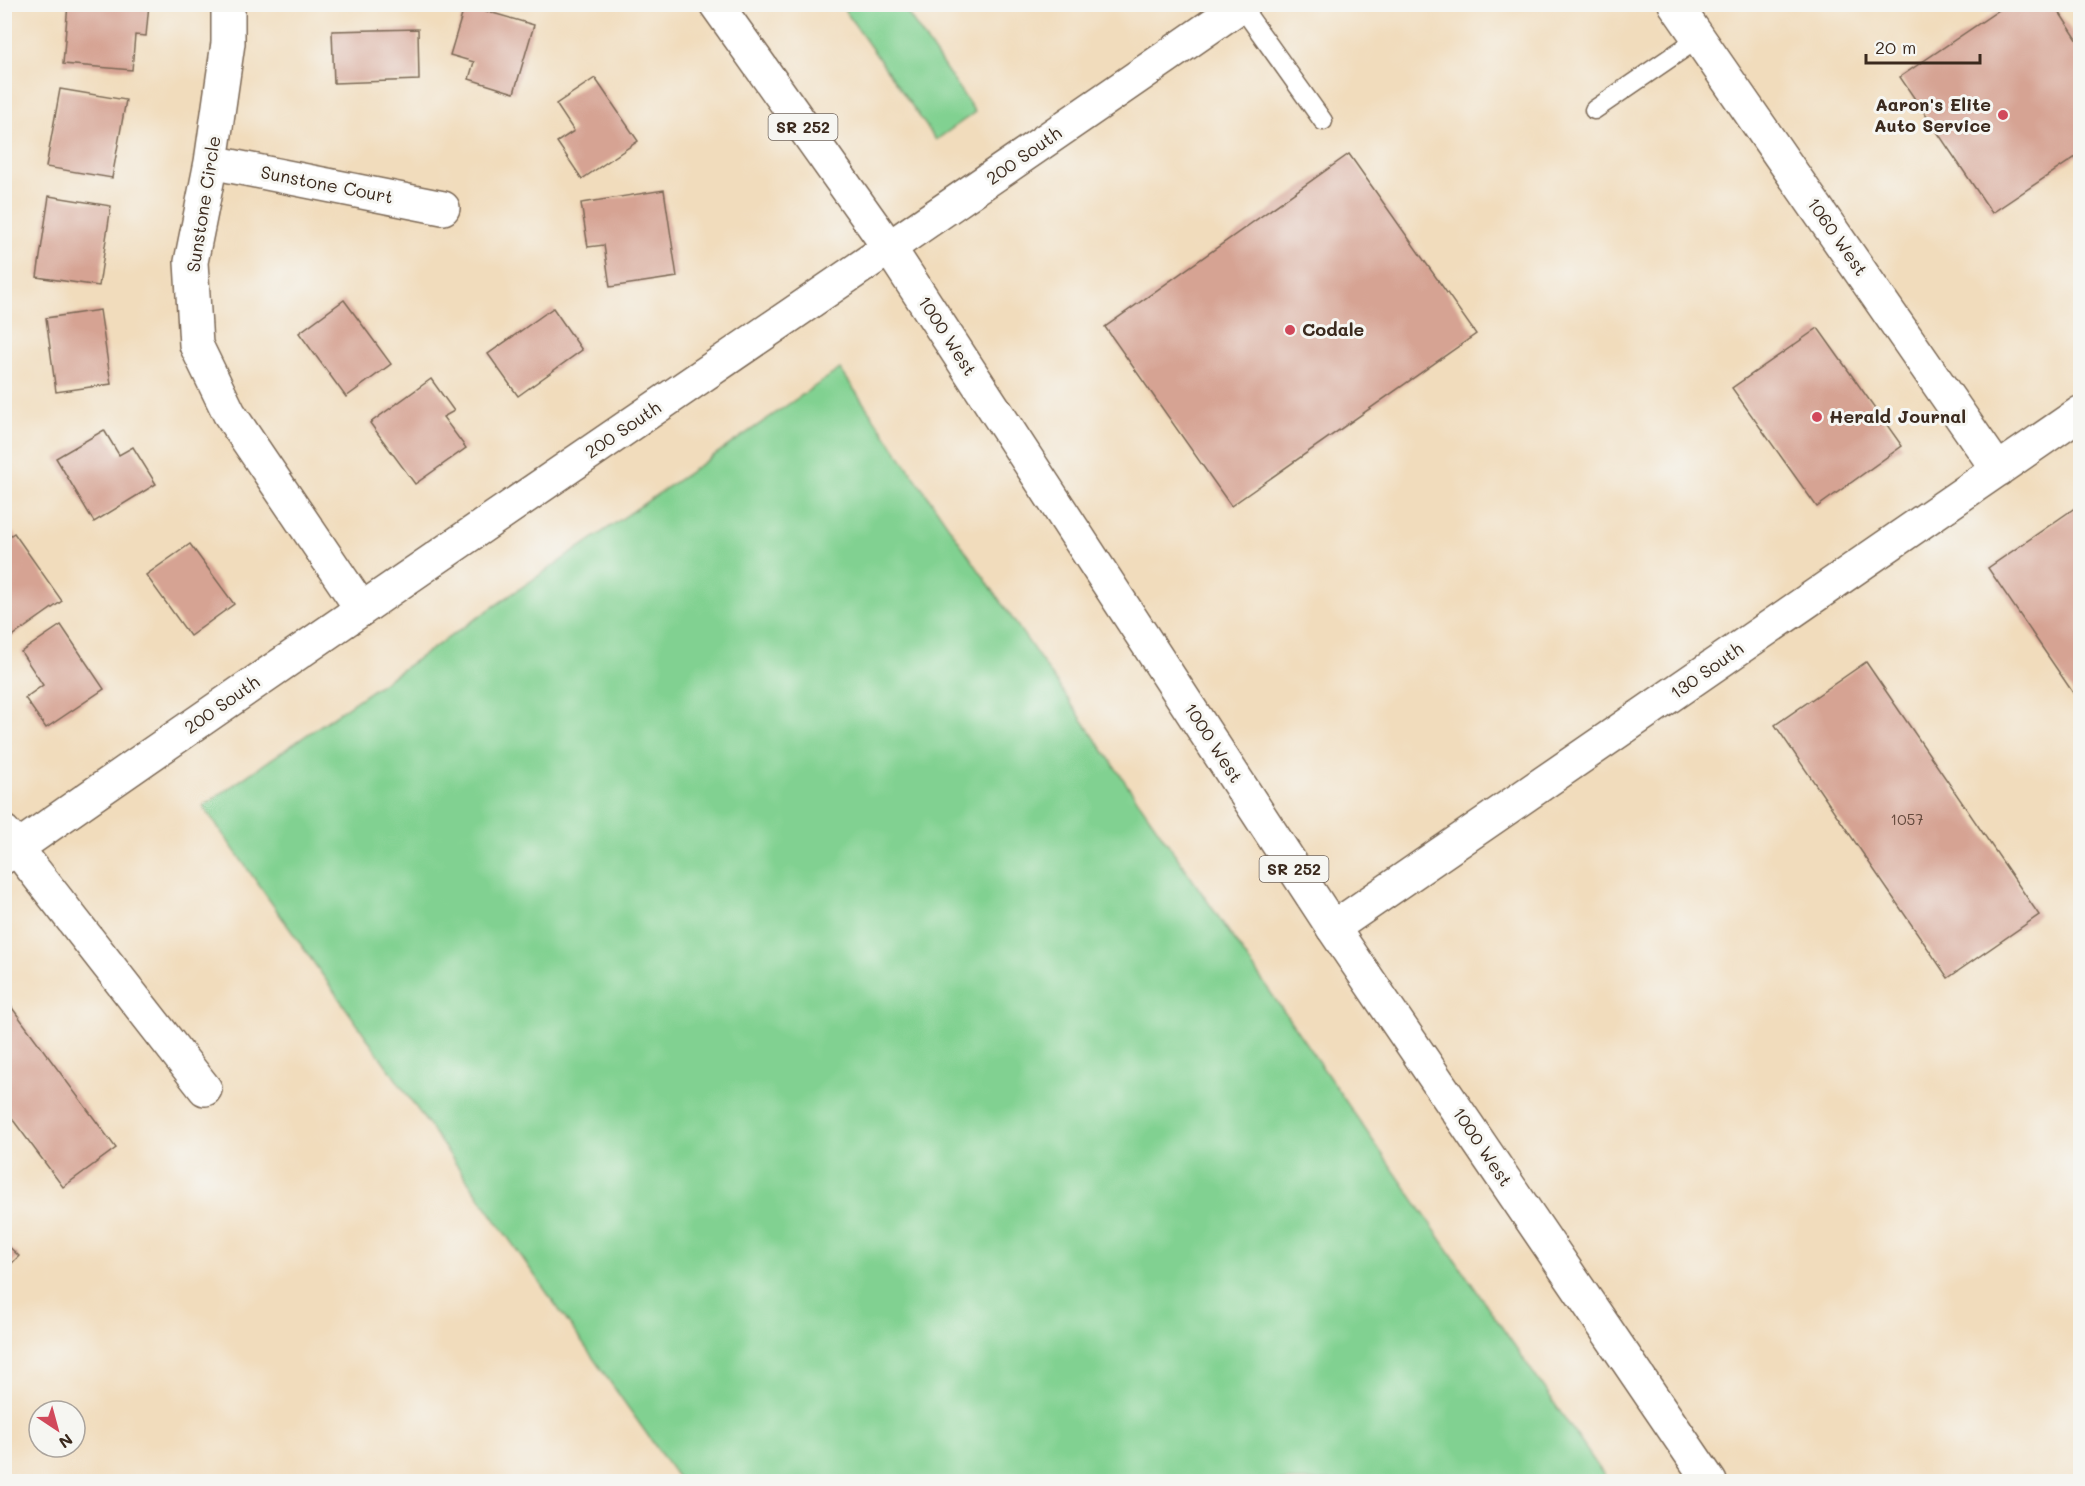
<svg xmlns="http://www.w3.org/2000/svg" width="2085" height="1486" font-family="Mali,sans-serif">
<style>
.green{fill:#81d191;stroke:#5e7e58;stroke-width:1.5}
.building{fill:#d6a393}
.lines{fill:none;stroke-linecap:round;stroke-linejoin:round}
.service-casing{stroke:#7b6855;stroke-width:21}
.minor-casing{stroke:#7b6855;stroke-width:36}
.tertiary-casing{stroke:#7b6855;stroke-width:36}
.primary-casing{stroke:#7b6855;stroke-width:36}
.service{stroke:#fff;stroke-width:18}
.minor{stroke:#fff;stroke-width:33}
.tertiary{stroke:#fff;stroke-width:33}
.primary{stroke:#fff;stroke-width:33}
.poi-dot{fill:#d1495b;stroke:#f6f6f2;stroke-width:2}
.labels{text-anchor:middle;stroke-width:6;stroke-linejoin:round;paint-order:stroke}
.number-label{font-size:15px;fill:#62483b}
.shield{fill:#f6f6f2;stroke:#73675e;stroke-width:1.5}
.shield-label{font-size:16px;font-weight:bold;fill:#3b2a1e}
.poi-label{font-size:18px;font-weight:bold;fill:#3b2a1e;stroke:#f6f6f2;text-anchor:start}
.street-label{font-size:18px;fill:#3b2a1e;stroke:#f6f6f2}
</style>
<rect width="100%" height="100%" fill="#f6f6f2"/>
<filter id="ink" filterUnits="userSpaceOnUse"><feTurbulence type="fractalNoise" baseFrequency=".0167" numOctaves="2"/><feDisplacementMap in="SourceGraphic" scale="12" xChannelSelector="R" yChannelSelector="G"/><feConvolveMatrix kernelMatrix="1 2 1 2 8 2 1 2 1" color-interpolation-filters="sRGB"/></filter>
<filter id="wash" filterUnits="userSpaceOnUse"><feTurbulence type="fractalNoise" baseFrequency=".008" numOctaves="4" result="noise"/><feDisplacementMap in="SourceGraphic" scale="24" xChannelSelector="R" yChannelSelector="G"/><feGaussianBlur stdDeviation="1.35" result="paint"/><feColorMatrix in="noise" values="0 0 0 0 0 0 0 0 0 0 0 0 0 0 0 0 0 1.4 0 .05"/><feComposite in="paint" operator="in"/></filter>
<g filter="url(#wash)">
<rect width="100%" height="100%" fill="#f1dcbc"/>
<!-- green -->
<path class="green" d="M841,5H902L975,112L936,140Z
M840,369L1608,1481H680L203,806Z"/>
<g id="blocks">
<!-- building -->
<path class="building" d="M68,4H149L146,36L135,35L132,70L63,64Z
M2008,4H2054L2080,44V154L1992,213L1900,77Z
M465,5L534,25L514,93L469,79L474,62L450,55Z
M418,29L419,80L334,83L332,31Z
M595,78L638,141L582,179L557,142L574,131L556,104Z
M60,89L126,100L112,178L46,167Z
M1349,154L1476,334L1231,506L1105,327Z
M664,190L677,277L610,287L604,245L588,247L581,203Z
M49,196L111,206L99,286L37,277Z
M344,300L391,364L346,397L299,333Z
M553,308L582,350L518,396L488,354Z
M100,310L111,384L56,392L46,318Z
M1818,328L1902,446L1817,507L1732,388Z
M431,379L454,411L443,417L466,448L415,484L370,423Z
M104,430L119,455L133,447L156,484L94,522L56,458Z
M2079,505L2080,507V703L1988,568Z
M14,533L62,601L4,642V540Z
M190,544L234,604L190,636L146,575Z
M61,625L104,689L46,728L25,698L43,685L21,652Z
M1866,662L2039,915L1948,978L1775,725Z
M4,997L116,1148L63,1187L4,1108Z
M4,1242L19,1256L4,1271Z"/>
</g>
</g>
<g filter="url(#ink)">
<use href="#blocks" fill-opacity="0" stroke="#7b6855" stroke-width="1.5"/>
<g class="lines">
<!-- service casing -->
<g class="service-casing">
<path id="service" d="M1241,6L1323,121
M1594,110L1699,38"/>
</g>
<!-- minor casing -->
<g class="minor-casing">
<path id="minor" d="M228,4V43L211,162L191,262L196,345L229,413L361,608
M1675,4L1998,470
M211,162L443,208
M4,832L205,1089
M1333,928L2080,413"/>
</g>
<!-- tertiary casing -->
<g class="tertiary-casing">
<path id="tertiary" d="M4,857C415,569 831,290 1243,4"/>
</g>
<!-- primary casing -->
<g class="primary-casing">
<path id="primary" d="M716,4L890,249L1333,928L1710,1482"/>
</g>
<!-- service -->
<use href="#service" class="service"/>
<!-- minor -->
<use href="#minor" class="minor"/>
<!-- tertiary -->
<use href="#tertiary" class="tertiary"/>
<!-- primary -->
<use href="#primary" class="primary"/>
</g>
</g>
<!-- markers -->
<g class="poi-dot">
<circle cx="2003" cy="115" r="6"/>
<circle cx="1290" cy="330" r="6"/>
<circle cx="1817" cy="417" r="6"/>
</g>
<g class="labels">
<!-- number labels -->
<g class="number-label">
<text x="1907" y="825">1057</text>
</g>
<!-- shield labels -->
<g class="shield">
<rect x="768.5" y="114" width="69" height="26" rx="4.5"/>
<rect x="1259.5" y="856" width="69" height="26" rx="4.5"/>
</g>
<g class="shield-label">
<text x="803" y="133">SR 252</text>
<text x="1294" y="875">SR 252</text>
</g>
<!-- poi labels -->
<g class="poi-label">
<text x="1991" y="111" text-anchor="end">Aaron's Elite<tspan x="1991" dy="21">Auto Service</tspan></text>
<text x="1302" y="336">Codale</text>
<text x="1829" y="423">Herald Journal</text>
</g>
<!-- street labels -->
<g class="street-label">
<text transform="translate(1024 156) rotate(-35)" y="6">200 South</text>
<text transform="translate(327 185) rotate(11)" y="6">Sunstone Court</text>
<text transform="translate(204 204) rotate(-81)" y="6">Sunstone Circle</text>
<text transform="translate(1837 237) rotate(55)" y="6">1060 West</text>
<text transform="translate(947 336) rotate(57)" y="6">1000 West</text>
<text transform="translate(623 430) rotate(-34)" y="6">200 South</text>
<text transform="translate(1707 671) rotate(-35)" y="6">130 South</text>
<text transform="translate(222 705) rotate(-35)" y="6">200 South</text>
<text transform="translate(1213 743) rotate(57)" y="6">1000 West</text>
<text transform="translate(1482 1147) rotate(56)" y="6">1000 West</text>
</g>
</g>
<!-- margin -->
<rect width="2085" height="1486" fill="none" stroke="#f6f6f2" stroke-width="24"/>
<!-- north arrow -->
<g transform="translate(57 1429) rotate(144)"><circle r="28" fill="#f6f6f2" stroke="#aba49d" stroke-width="1.5"/>
<path d="M0-4.5L10 22L0 15L-10 22Z" fill="#d1495b"/>
<text y="-9" font-size="16" font-weight="bold" text-anchor="middle" fill="#3b2a1e">N</text>
</g>
<!-- scale -->
<path d="M1866 54v9h114v-9" fill="none" stroke="#3b2a1e" stroke-width="3"/>
<text x="1875" y="54" font-size="18" fill="#3b2a1e" stroke="#f6f6f2" stroke-width="4.5" paint-order="stroke">20 m</text>
</svg>
